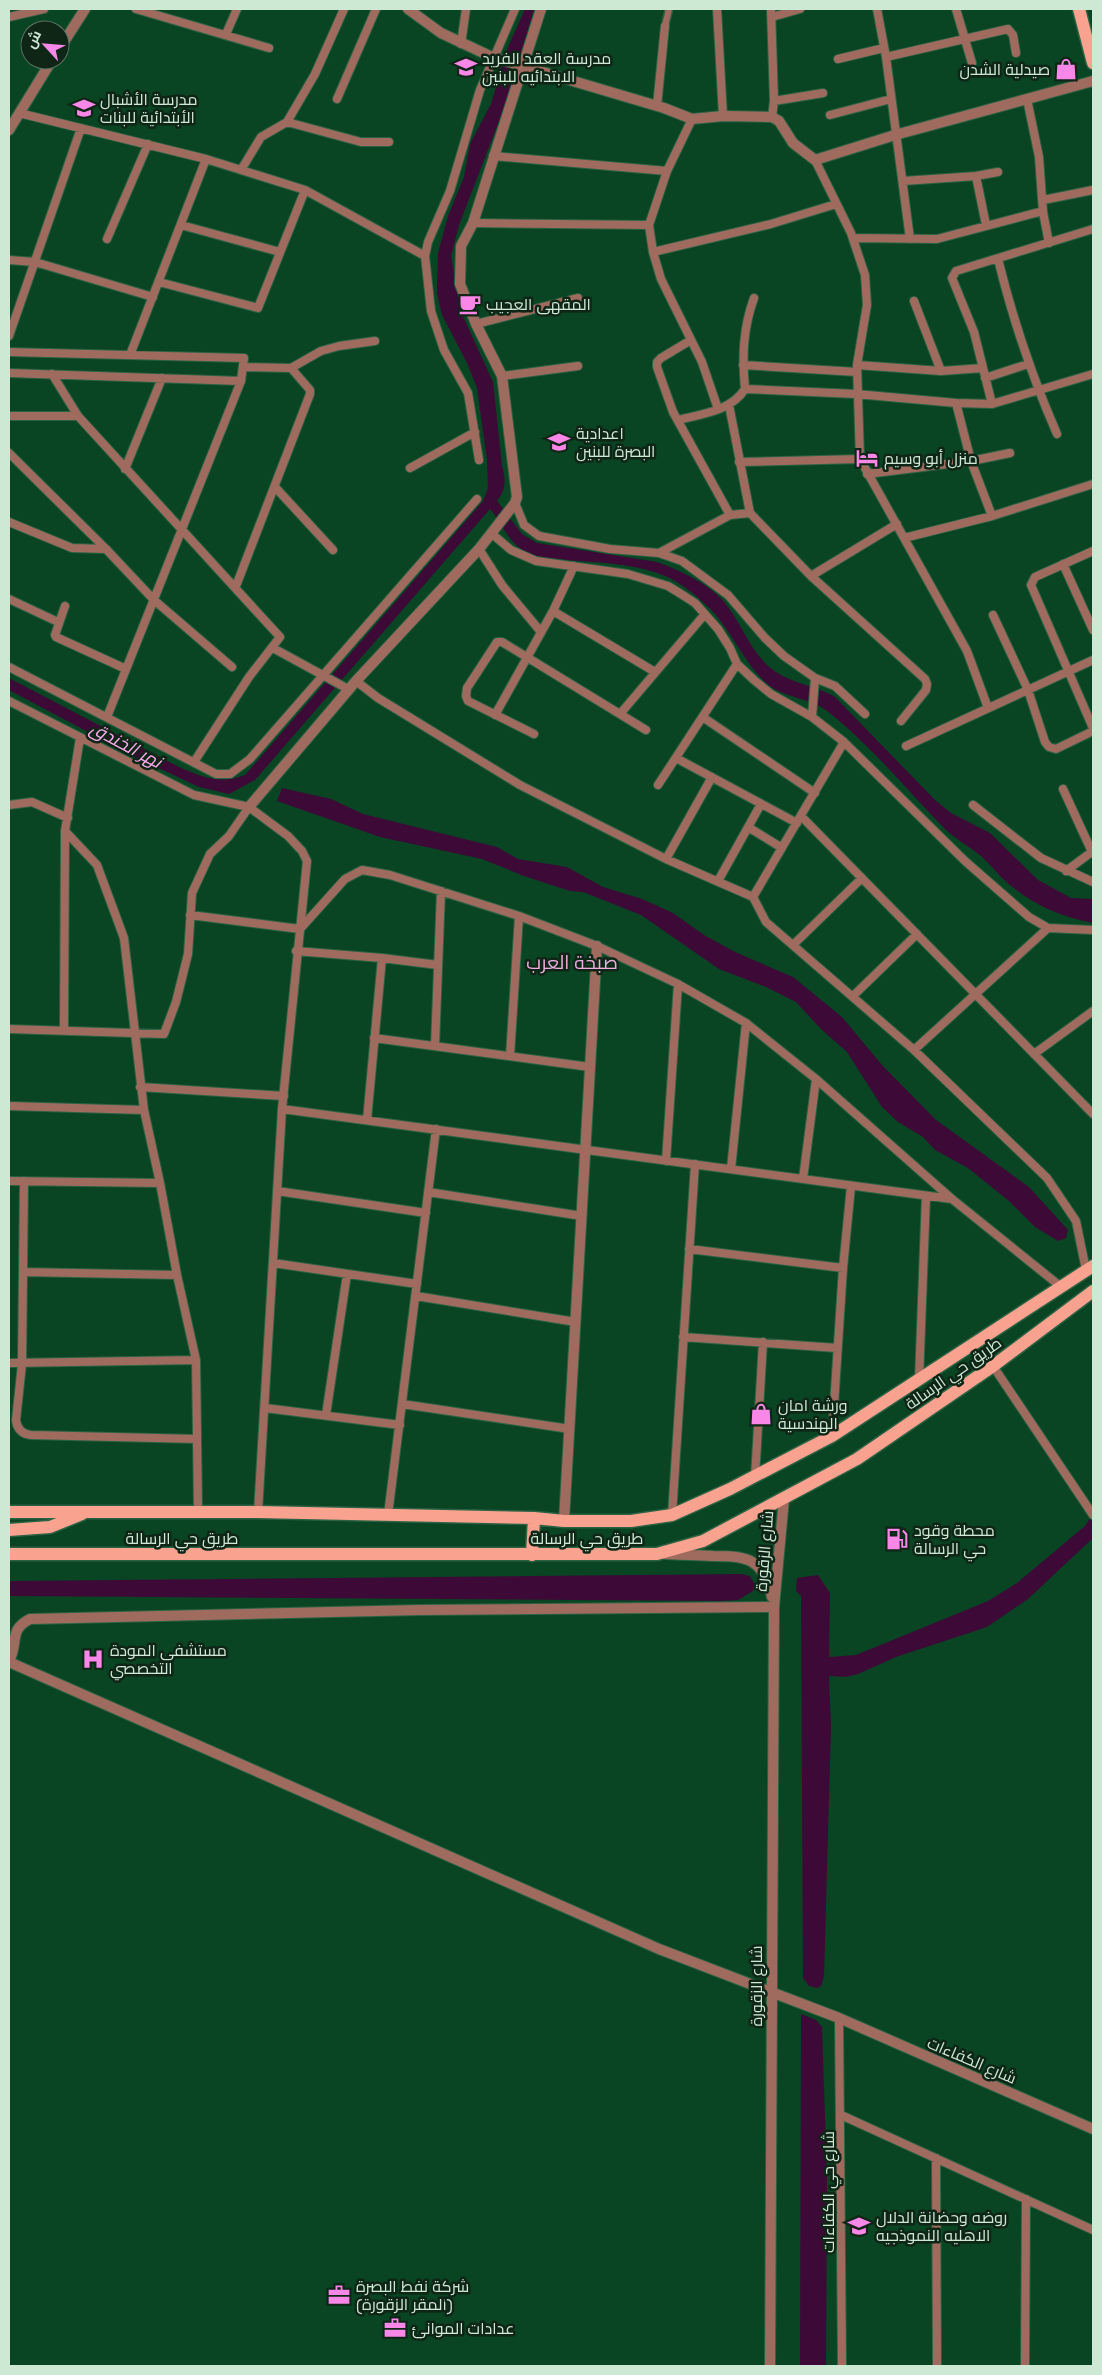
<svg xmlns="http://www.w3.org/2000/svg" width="1102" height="2375" font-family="'Space Grotesk',Cairo,sans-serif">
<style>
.water{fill:#3d0a37}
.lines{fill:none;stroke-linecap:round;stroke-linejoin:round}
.pedestrian-casing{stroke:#2c6243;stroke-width:9}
.minor-casing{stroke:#2c6243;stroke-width:10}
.tertiary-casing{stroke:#2c6243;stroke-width:12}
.primary-casing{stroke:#2c6243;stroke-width:15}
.pedestrian{stroke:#a06b5f;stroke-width:6}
.minor{stroke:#a06b5f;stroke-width:8}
.tertiary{stroke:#a06b5f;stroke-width:10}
.primary{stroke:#f8a28f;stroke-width:12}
.labels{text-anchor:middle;stroke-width:5;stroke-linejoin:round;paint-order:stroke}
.poi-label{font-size:16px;fill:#cde9d4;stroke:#0f2516;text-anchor:start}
.street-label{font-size:16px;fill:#cde9d4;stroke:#0f2516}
.water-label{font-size:18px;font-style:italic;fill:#feacf0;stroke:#0f2516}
.quarter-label{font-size:19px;fill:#eeaee2;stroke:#0f2516}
</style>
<rect width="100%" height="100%" fill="#094423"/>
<!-- water -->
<path class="water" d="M525,9H534L509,95L459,225L451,256L461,312L493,382L502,466C506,481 506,489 497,501L522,534L537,543L657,562C681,571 713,585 728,607C743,627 752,654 772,669C791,684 815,685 835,697L935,800L951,813L990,833L1038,880L1071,898L1093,899V923C1057,916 1029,903 1002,878C995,871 989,863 981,856C969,846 955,839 944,828C907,790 873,748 831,714C812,697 784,699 766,683C745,663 734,637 716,615C709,607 700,599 691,592C657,563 610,564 567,560C553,558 535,559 523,550C507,540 502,523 490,509L255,780L229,794L199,787L133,756L9,690V678L179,767C202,777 220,785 245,775L483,501L488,488L487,460L477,388L467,363L442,315L437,293L438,253L448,216L464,177L470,144L491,104L508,47Z
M282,788L331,799L363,814L497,847L518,859L567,867L603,887L642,899L673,913L704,935L735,952L793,977L842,1017L882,1065L936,1120L1029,1187L1068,1230L1066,1238L1058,1241L1035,1227L1009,1201L968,1168L935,1150L923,1137L898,1122L882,1107L847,1052L821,1029L796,1002L766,987L719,969L641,915L583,892L570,891L524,876L482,859L380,837L277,801Z
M1093,1514V1538L1028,1599L987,1627L896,1657L858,1674L846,1677L829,1676L831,1727L824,1976L821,1986L817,1988L809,1986L803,1978L801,1596L796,1591L797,1578L818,1575L830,1593L829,1657L856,1655L988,1601L1017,1583L1085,1526Z
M741,1574L750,1576L754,1583L753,1591L738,1600L721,1601L9,1596V1581Z
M801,2014L816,2020L822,2027L827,2180L826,2366H800Z"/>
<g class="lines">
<!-- pedestrian casing -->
<g class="pedestrian-casing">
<path id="pedestrian" d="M665,26L669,9"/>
</g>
<!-- minor casing -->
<g class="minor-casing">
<path id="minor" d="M136,9L269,48
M717,9L723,116
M771,9L774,101L772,117
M877,9L886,57L910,239
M956,9L972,63
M9,17L44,9
M772,17L800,9
M226,34L237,9
M461,44L466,9
M886,57L1008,29L1013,35L1016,53
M838,59L884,48
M337,99L376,9
M1027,99L1039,157L1043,212L1049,243
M774,101L823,93
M657,106L665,26
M19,113L206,159L305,190L425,256
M830,115L891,99
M692,119L667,171L649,225L653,252L661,279L702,362L718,409
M287,122L361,142H389
M493,156L667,171
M815,160L851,233L865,275L867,305L857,365L860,459L967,651L988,708
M241,170L261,137L287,122L315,74L344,9
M976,176L986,225
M903,181L976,176L998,172
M1043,200L1093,190
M473,223L649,225
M181,225L280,252
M854,238L937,239L1043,211
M107,239L148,144
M653,252L771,224L836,204
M998,259C1013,320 1032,377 1057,434
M9,260L35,262L153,297
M159,282L258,308L305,190
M914,301L941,371
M476,324L578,298
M9,336L81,128
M691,340L661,358L657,362V367L673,412L730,515
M9,352L244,358L241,381L107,717
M130,355L206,159
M743,365L857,372
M857,365L941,371L983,368
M243,367L291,368L321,351L339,346L375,341
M9,373L241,381
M52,374L78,416L280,637L249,677L194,762
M502,376L578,366
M985,378L1028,364
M745,389C742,357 743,328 754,298
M956,403L971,461L992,516
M992,404L974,332L952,278L956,271L1093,229
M729,405L750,513L811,576L925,679L927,684L926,690L901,721
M9,416H78
M678,420C702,414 731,411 745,389L856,394L956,403L992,404L1093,374
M9,453L106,549L154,600L232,667
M479,460L468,393L444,350L431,311L425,256L428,242L450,191L480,90L515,9
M739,462L860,459
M410,468L475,432
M125,469L162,378
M867,474L971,461L1010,453
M275,487L333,550
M515,503L524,525L539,536L610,549L659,553L682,561L728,595L765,638L784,656L815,678L835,686L865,714
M9,522L72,548L106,549
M491,533L511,550L536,561L628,574L668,586L681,594L695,603L718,629L730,648L737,664L754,680L771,694L812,717L844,742L965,861L1029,917L1048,928L1093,930
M904,538L992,516L1093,484
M479,549L502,585L541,632
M1093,551L1035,577L1031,585L1093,728
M659,553L730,515L750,513
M1063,564L1093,630
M811,576L897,524
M236,586L310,394V390L291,368
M9,599L58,622
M65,606L55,635L56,637L126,669
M553,611L655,672
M993,615L1028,690L1045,742L1049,747L1056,749L1093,731
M273,648L348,689
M9,667L216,774H230L250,759L477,499
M356,681L378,698L520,785L666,859L753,897L766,922L914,1050L1047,1178L1076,1221L1086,1270
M9,701L194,795L249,807L288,836L302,851L307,861L282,1109L258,1512
M620,714L705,614
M495,715L553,611L574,566
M812,717L815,678
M704,718L815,793
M534,734L468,701L466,696L467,688L497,642H502L646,730
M906,746L1093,660
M676,758L797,823
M658,785L737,664
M1063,789L1092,852
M9,805L32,802L68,818
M973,805L1041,858L1093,882
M801,816L1093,1114
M748,827L782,848
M65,831L97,865L124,938L144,1110L160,1183L177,1275L196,1360L198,1511
M666,859L712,777
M1066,871L1093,851
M718,881L761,804
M753,897L844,742
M190,915L300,929L345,879L362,870L390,875L519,916L597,946L678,984L746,1023L816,1079L952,1199L1060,1286
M793,945L862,878
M296,951L382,958L438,965
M853,996L917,934
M9,1029L164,1034L176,1002L188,954L192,893L210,854L229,836L249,807
M64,1030L65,831L80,738
M374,1038L590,1067
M435,1046L441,891
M914,1050L1048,928
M1034,1054L1093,1011
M510,1056L519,916
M140,1087L284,1096
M9,1106L144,1110
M282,1109L952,1199
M367,1120L382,958
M666,1161L678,984
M731,1169L746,1023
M803,1179L816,1079
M9,1181L160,1183
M24,1181L22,1364L16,1420C17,1429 22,1434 31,1435L197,1439
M277,1191L426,1213
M428,1192L582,1216
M689,1249L843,1268
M273,1263L417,1284
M23,1272L177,1275
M416,1296L576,1322
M683,1337L837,1348
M9,1363L196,1360
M993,1366L1093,1515
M919,1380L926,1196
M402,1404L570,1429
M265,1408L400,1425
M326,1415L347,1274
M832,1436L843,1268L851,1186
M755,1477L763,1342
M388,1515L436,1129
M672,1515L695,1164
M839,2018L842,2366
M841,2115L1093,2230
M936,2158L937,2366
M1025,2366L1026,2199"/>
</g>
<!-- tertiary casing -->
<g class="tertiary-casing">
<path id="tertiary" d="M408,9L441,33L492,57L664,108L692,119L723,116L772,117L779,121L793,143L815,160L895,135L1093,81
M60,48L85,9
M9,130L52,60
M249,807L356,681L479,549L515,503L517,497L502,376L476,324L460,284L461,246L473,223L541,9
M564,1521L597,946
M665,1554C681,1555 697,1555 713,1556C749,1556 763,1559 772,1597
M9,1661C19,1643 8,1630 30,1619L420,1610L774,1607
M9,1662L659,1949L839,2018L1093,2129
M770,2366L774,1607L784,1499"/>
</g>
<!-- primary casing -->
<g class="primary-casing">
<path id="primary" d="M1079,9L1093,63
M9,1512H258L534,1518L564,1521H631L672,1515L730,1489L832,1436L1093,1266
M9,1530L50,1527L82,1514
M9,1554H657L703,1541L857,1459L993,1366L1093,1291
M532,1555L534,1518"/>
</g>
<!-- pedestrian -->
<use href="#pedestrian" class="pedestrian"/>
<!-- minor -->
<use href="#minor" class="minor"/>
<!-- tertiary -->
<use href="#tertiary" class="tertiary"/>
<!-- primary -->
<use href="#primary" class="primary"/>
</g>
<!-- icons -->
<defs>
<g id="school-bare" transform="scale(1.725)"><path d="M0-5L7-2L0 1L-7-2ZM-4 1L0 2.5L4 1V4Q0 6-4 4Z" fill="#f987e8" stroke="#0f2516" stroke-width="2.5" paint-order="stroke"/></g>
<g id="shop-bare" transform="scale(1.725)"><path d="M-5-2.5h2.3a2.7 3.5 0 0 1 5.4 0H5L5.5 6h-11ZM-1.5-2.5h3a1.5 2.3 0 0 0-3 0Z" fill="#f987e8" stroke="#0f2516" stroke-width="2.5" paint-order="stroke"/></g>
<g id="cafe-bare" transform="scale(1.725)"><path d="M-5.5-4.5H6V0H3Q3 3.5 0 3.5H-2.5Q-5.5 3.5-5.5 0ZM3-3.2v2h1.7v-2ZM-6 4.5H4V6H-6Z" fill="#f987e8" stroke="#0f2516" stroke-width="2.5" paint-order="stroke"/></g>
<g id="hotel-bare" transform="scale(1.725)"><path d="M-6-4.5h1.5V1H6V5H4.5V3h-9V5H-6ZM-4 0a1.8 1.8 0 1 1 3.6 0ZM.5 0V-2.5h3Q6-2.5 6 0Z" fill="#f987e8" stroke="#0f2516" stroke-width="2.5" paint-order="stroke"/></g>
<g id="fuel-bare" transform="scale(1.725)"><path d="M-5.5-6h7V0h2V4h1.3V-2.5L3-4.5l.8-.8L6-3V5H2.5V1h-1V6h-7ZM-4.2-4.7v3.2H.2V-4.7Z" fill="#f987e8" stroke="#0f2516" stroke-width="2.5" paint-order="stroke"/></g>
<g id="hospital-bare" transform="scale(1.725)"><path d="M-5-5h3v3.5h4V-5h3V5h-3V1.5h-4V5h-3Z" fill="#f987e8" stroke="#0f2516" stroke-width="2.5" paint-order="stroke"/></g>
<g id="office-bare" transform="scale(1.725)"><path d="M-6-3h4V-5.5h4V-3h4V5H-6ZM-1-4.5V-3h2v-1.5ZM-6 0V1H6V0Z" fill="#f987e8" stroke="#0f2516" stroke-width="2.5" paint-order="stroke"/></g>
</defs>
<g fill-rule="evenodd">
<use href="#school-bare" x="466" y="67"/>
<use href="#shop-bare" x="1066" y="69"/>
<use href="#school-bare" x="84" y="108"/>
<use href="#cafe-bare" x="470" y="304"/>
<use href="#school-bare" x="559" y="442"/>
<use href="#hotel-bare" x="867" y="458"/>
<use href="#shop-bare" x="761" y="1414"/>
<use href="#fuel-bare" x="897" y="1539"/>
<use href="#hospital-bare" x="93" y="1659"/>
<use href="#school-bare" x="859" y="2226"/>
<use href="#office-bare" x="339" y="2295"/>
<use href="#office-bare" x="395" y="2328"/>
</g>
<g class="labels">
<!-- poi labels -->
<g class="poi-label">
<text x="482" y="64">مدرسة العقد الفريد<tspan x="482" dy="18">الابتدائيه للبنين</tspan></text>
<text x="1050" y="75" text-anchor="end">صيدلية الشدن</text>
<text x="100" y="105">مدرسة الأشبال<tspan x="100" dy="18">الأبتدائية للبنات</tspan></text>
<text x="486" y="310">المقهى العجيب</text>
<text x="576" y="439">اعدادية<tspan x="576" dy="18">البصرة للبنين</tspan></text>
<text x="884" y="464">منزل أبو وسيم</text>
<text x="778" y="1411">ورشة امان<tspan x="778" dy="18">الهندسية</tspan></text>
<text x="914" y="1536">محطة وقود<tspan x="914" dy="18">حي الرسالة</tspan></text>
<text x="110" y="1656">مستشفى المودة<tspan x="110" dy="18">التخصصي</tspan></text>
<text x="876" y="2223">روضه وحضانة الدلال<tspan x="876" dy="18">الاهليه النموذجيه</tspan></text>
<text x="356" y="2292">شركة نفط البصرة<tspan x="356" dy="18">(المقر الزقورة)</tspan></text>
<text x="412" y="2334">عدادات الموانئ</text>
</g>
<!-- street labels -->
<g class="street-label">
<text transform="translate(953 1373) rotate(-35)" y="6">طريق حي الرسالة</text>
<text x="182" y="1544">طريق حي الرسالة</text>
<text x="587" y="1544">طريق حي الرسالة</text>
<text transform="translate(764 1551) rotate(-85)" y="6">شارع الزقورة</text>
<text transform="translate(756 1986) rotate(-90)" y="6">شارع الزقورة</text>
<text transform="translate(972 2060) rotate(23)" y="6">شارع الكفاءات</text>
<text transform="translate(828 2192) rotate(-90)" y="6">شارع حي الكفاءات</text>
</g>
<!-- water labels -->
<g class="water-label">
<text transform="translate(126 745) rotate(28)" y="6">نهر الخندق</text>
</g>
<!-- quarter labels -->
<g class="quarter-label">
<text x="572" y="969">صبخة العرب</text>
</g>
</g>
<!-- border -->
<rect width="1102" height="2375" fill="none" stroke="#cde9d4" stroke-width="20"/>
<!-- north arrow -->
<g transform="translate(45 45) rotate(296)"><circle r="24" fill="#0f2516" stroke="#5b7362"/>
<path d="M0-4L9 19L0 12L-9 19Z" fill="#f987e8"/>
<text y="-8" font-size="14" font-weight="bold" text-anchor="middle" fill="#cde9d4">ش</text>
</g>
</svg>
